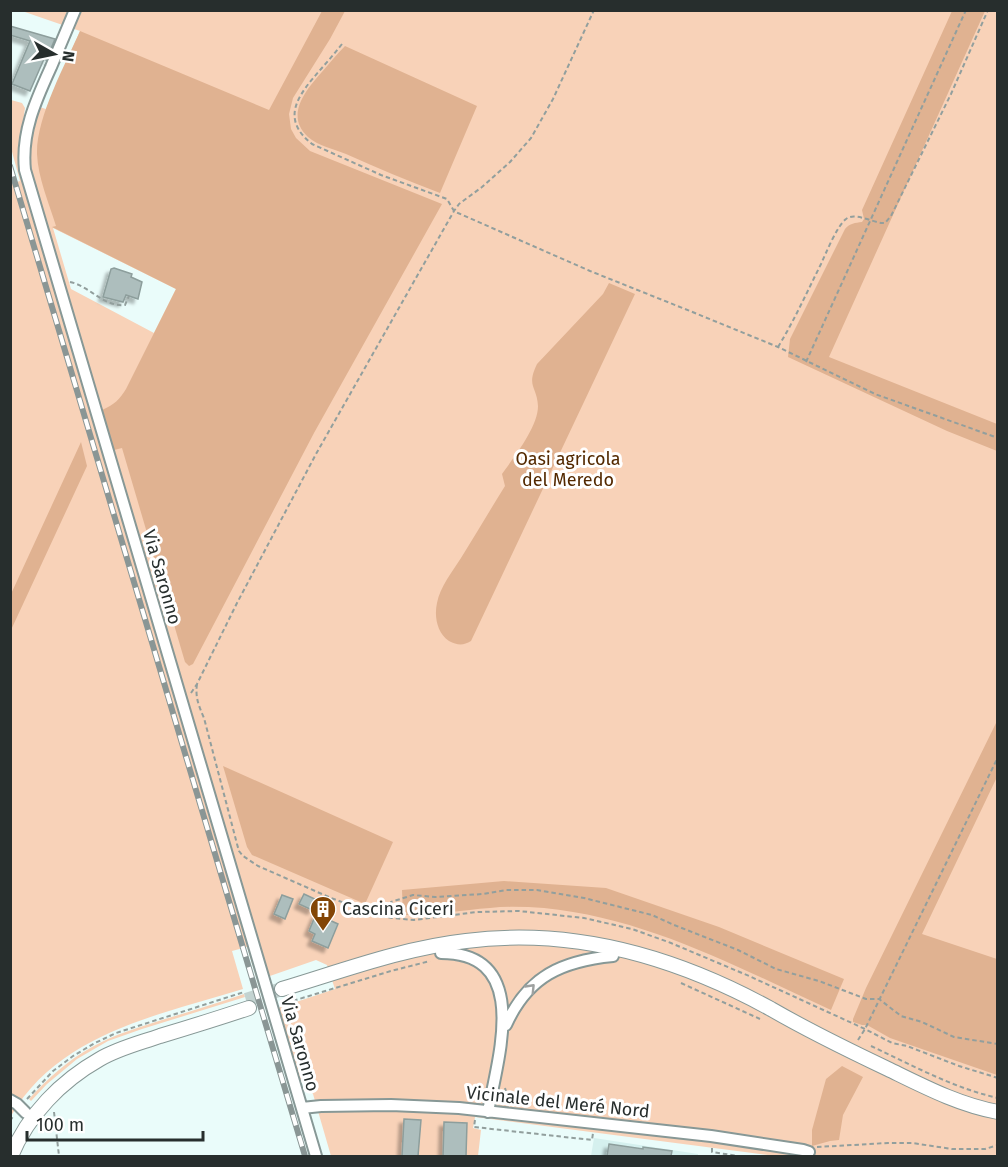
<svg xmlns="http://www.w3.org/2000/svg" width="1008" height="1167" font-family="'Fira Sans',sans-serif">
<style>
.built{fill:#d5f0ee}
.green{fill:#f8d2b8;fill-rule:evenodd}
.forest{fill:#e0b291}
.building{fill:#adbebd;stroke:#8d9e9c;stroke-width:1.5;filter:url(#shadow)}
.lines{fill:none;stroke-linecap:round;stroke-linejoin:round}
.tertiary-tunnel{stroke:#c3d3d1;stroke-width:14;stroke-dasharray:14 7;stroke-linecap:butt}
.minor-casing{stroke:#879896;stroke-width:14}
.tertiary-casing{stroke:#879896;stroke-width:16}
.path{stroke:#929f9d;stroke-width:2;stroke-dasharray:4.5 3;stroke-linecap:butt}
.minor{stroke:#fff;stroke-width:10}
.tertiary{stroke:#fff;stroke-width:14}
.rail-casing{stroke:#8a9695;stroke-width:6}
.rail{stroke:#fff;stroke-width:4;stroke-dasharray:11;stroke-linecap:butt}
.oneway{stroke:#9ea1a0}
.labels{text-anchor:middle;stroke-width:6;stroke-linejoin:round;paint-order:stroke}
.park-label{font-size:18px;fill:#532900;stroke:#fff}
.street-label{font-size:18px;fill:#272e2d;stroke:#fff}
.poi-label{font-size:18px;fill:#272e2d;stroke:#fff;text-anchor:start}
</style>
<defs>
<filter id="shadow"><feDropShadow dx="-4.5" dy="4.5" stdDeviation="1.5" flood-color="#0004"/></filter>
</defs>
<rect width="100%" height="100%" fill="#eafcfa"/>
<!-- built -->
<path class="built" d="M594,1138L698,1154V1156H591Z"/>
<!-- green -->
<path class="green" d="M22,11H997V1156H776L475,1117L473,1128L481,1130L478,1156H331L313,1094L301,1081L293,1062L278,1008L335,989L327,965L316,960L267,977L311,1156H310L247,947L232,951L243,989C159,1015 59,1033 11,1116L10,184L20,181L11,148V100L22,103L25,108L19,152L23,181L33,178C28,149 30,134 39,107L46,109L80,31ZM53,228L176,289L154,333L71,289Z
M244,994L245,997L142,1029L108,1041L77,1059L47,1084L31,1101L29,1099C47,1079 68,1060 92,1047C115,1034 140,1027 165,1019C192,1011 218,1003 244,994Z"/>
<!-- forest -->
<path class="forest" d="M322,11H345L330,39L293,98L289,114L291,129L296,138L310,151L442,204L314,433L193,664L189,666L185,662L122,448L114,450L102,410C114,405 120,399 126,389L176,289L52,227L56,226C49,203 38,178 37,154C36,118 65,65 80,31L269,110Z
M952,11H985L829,357L997,424V451L947,431L788,357L790,339L845,229C850,223 855,223 862,222L864,219L862,210Z
M345,46L477,106L440,193C408,181 377,168 346,154C334,149 318,146 308,137C285,116 305,91 321,73C329,64 336,55 345,46Z
M609,283L635,294L471,641C463,646 457,645 449,641C437,633 434,616 437,603C440,587 452,572 461,558C476,534 490,510 505,486L502,474C514,457 538,427 538,406C537,386 526,387 537,364L603,294Z
M81,442L87,466L11,630V594Z
M997,721V777L922,934L997,959V1075L890,1038L867,1025H862L853,1022V1019L866,988Z
M223,766L393,842L365,904L252,855L247,847Z
M504,881L606,888L719,927L844,979L831,1010C739,968 647,918 544,908C526,907 508,906 490,908C461,910 432,916 403,915L402,890Z
M842,1066L863,1077L843,1115L839,1140L830,1141L812,1146V1130L826,1079Z"/>
<!-- building -->
<path class="building" d="M10,26L55,39L46,60L44,59L30,91L12,84L30,41L10,35Z
M114,268L132,274L131,277L142,282L138,299L126,295L123,302L103,297L111,269Z
M304,894L317,900L312,910L299,904Z
M282,895L293,899L285,919L274,914Z
M316,914L338,924L328,948L312,941L315,934L309,931Z
M404,1119L421,1120L418,1156H402Z
M444,1122L467,1123L466,1156H443Z
M609,1144L643,1149V1147L672,1151L671,1156H607Z"/>
<g class="lines">
<!-- tertiary-tunnel -->
<path class="tertiary-tunnel" d="M246,1000L282,989"/>
<!-- minor casing -->
<g class="minor-casing">
<path id="minor" d="M75,10C67,29 59,48 51,67C36,100 21,132 25,170L316,1156
M441,953C532,953 498,1057 488,1112
M506,1025C528,976 562,961 613,956
M10,1100L17,1104L26,1113
M302,1108L321,1106L391,1105L459,1108L711,1136L803,1150L809,1152"/>
</g>
<!-- tertiary casing -->
<g class="tertiary-casing">
<path id="tertiary" d="M282,989C342,971 403,948 466,941C573,927 678,958 771,1009C809,1031 848,1050 888,1069C923,1086 959,1105 998,1112
M11,1156C28,1115 61,1081 100,1059C119,1048 140,1043 160,1036C190,1027 219,1018 249,1008"/>
</g>
<!-- path -->
<path class="path" d="M342,44C335,53 328,61 321,69C299,94 279,118 312,144L381,175L447,199L454,211L458,213L590,271L690,311L778,347L875,394L998,438
M70,282C90,286 103,307 125,305L129,296
M778,347C794,321 807,292 821,264C826,253 837,226 846,219C854,212 872,222 882,223H885L891,216L951,94L988,10
M806,362L966,10
M197,684C195,698 199,706 204,718L237,844L239,851L243,856L258,866L331,898L380,916L392,918L414,920L477,912L519,911L584,918L632,929L671,943L749,976L865,1029L892,1043L907,1046L959,1066L998,1078
M191,693L197,684L237,603L316,454L454,211L459,204L482,187L510,162L531,138L553,99L594,10
M380,916L391,902L413,895L435,897L483,894L506,890H537L584,898L652,915L674,925L738,950L776,969L819,981L866,999H879L901,1016L922,1022L954,1037L998,1044
M681,983L760,1019
M286,1003L391,971L430,961
M858,1040L865,1029L998,757
M871,1046C912,1065 953,1088 998,1098
M505,1088L507,1095L514,1103
M27,1099L53,1071L73,1056L95,1043L116,1033L244,992
M54,1112L59,1156
M475,1120L474,1127L592,1140L593,1133
M10,1121L14,1115
M817,1147L888,1143H912L952,1149H985L998,1145
M712,1148V1152L738,1156"/>
<!-- minor -->
<use href="#minor" class="minor"/>
<!-- tertiary -->
<use href="#tertiary" class="tertiary"/>
<!-- rail casing -->
<g class="rail-casing">
<path id="rail" d="M10,166L305,1156"/>
</g>
<!-- rail -->
<use href="#rail" class="rail"/>
</g>
<!-- one-way arrows -->
<defs><path id="oneway-chevron" d="M-2-3.5L2.5 0L-2 3.5" fill="none" stroke-width="1.6" stroke-linecap="round" stroke-linejoin="round" transform="scale(1.5)"/></defs>
<use class="oneway" href="#oneway-chevron" transform="translate(531 988) rotate(-46)"/>
<!-- icons -->
<defs>
<g id="building-pin" transform="scale(1.35)"><path d="M0 17L-7.5 6A9.5 9.5 0 1 1 7.5 6Z" fill="#834505" stroke="#fff"/><path d="M-4-6H4V6H1V3H-1V6H-4ZM-2.5-4.3h1.7v1.8h-1.7ZM.8-4.3h1.7v1.8H.8ZM-2.5-1h1.7V.8h-1.7ZM.8-1h1.7V.8H.8Z" fill="#fff"/></g>
</defs>
<g fill-rule="evenodd">
<use href="#building-pin" x="323" y="909"/>
</g>
<g class="labels">
<!-- park labels -->
<g class="park-label">
<text x="568" y="465">Oasi agricola<tspan x="568" dy="21">del Meredo</tspan></text>
</g>
<!-- street labels -->
<g class="street-label">
<text transform="translate(162 577) rotate(74)" y="6">Via Saronno</text>
<text transform="translate(300 1044) rotate(74)" y="6">Via Saronno</text>
<text transform="translate(558 1102) rotate(6)" y="6">Vicinale del Meré Nord</text>
</g>
<!-- poi labels -->
<g class="poi-label">
<text x="342" y="915">Cascina Ciceri</text>
</g>
</g>
<!-- border -->
<rect width="1008" height="1167" fill="none" stroke="#272e2d" stroke-width="24"/>
<!-- north arrow -->
<g transform="translate(54 54) rotate(99)" stroke="#ffffff" stroke-width="4.5" paint-order="stroke">
<path d="M0-4.5L10 22L0 15L-10 22Z" fill="#272e2d"/>
<text y="-9" font-size="16" font-weight="bold" text-anchor="middle" fill="#272e2d">N</text>
</g>
<!-- scale -->
<path d="M27 1131v9h176v-9" fill="none" stroke="#272e2d" stroke-width="3"/>
<text x="36" y="1131" font-size="18" fill="#272e2d" stroke="#ffffff" stroke-width="4.5" paint-order="stroke">100 m</text>
</svg>
